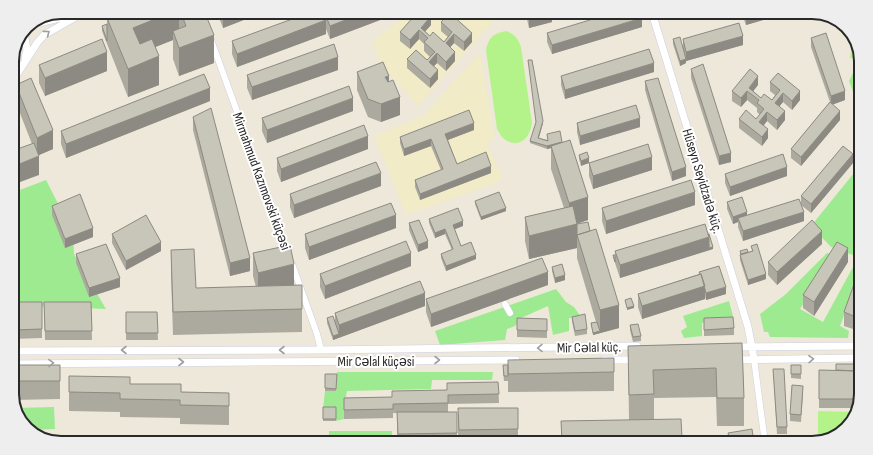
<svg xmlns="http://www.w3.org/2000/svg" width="873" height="455" font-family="'Sofia Sans Condensed',sans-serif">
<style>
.education{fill:#f1ebc7}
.green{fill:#9eea90}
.pitch{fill:#b3f38a}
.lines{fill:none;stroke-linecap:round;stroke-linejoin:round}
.minor-casing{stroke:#cfcfe4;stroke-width:7}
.tertiary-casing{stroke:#cfcfe4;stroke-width:8}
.minor{stroke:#fff;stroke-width:6}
.tertiary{stroke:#fff;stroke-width:7}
.wall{fill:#aca99f}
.shaded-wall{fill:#8c8a82}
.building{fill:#c8c5b9;stroke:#8c8a82}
.oneway{stroke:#9f9f9f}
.labels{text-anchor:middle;stroke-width:4;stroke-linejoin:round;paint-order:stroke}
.street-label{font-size:14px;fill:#292929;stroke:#fff}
.rim{fill:none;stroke:#292929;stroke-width:2}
</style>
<rect width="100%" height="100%" fill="#ede8d9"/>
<!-- education -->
<path class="education" d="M408,14L494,15L497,17L418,106L381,65L373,41Z
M480,53L495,139L487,142L503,180L406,215L374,136L423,116Z"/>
<!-- green -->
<path class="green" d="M854,71L861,72L860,111L849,81Z
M860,112L858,257L831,247L811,226L858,168C856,150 851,128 860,112Z
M46,180L73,233L74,254L106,309L12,305V193Z
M827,253L834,255L800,309L823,322L853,267L858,268V278L840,326L849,331L848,338L770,337L768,332H764L760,314L786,294Z
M556,289L566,302L574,307L581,317L569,318V331L553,335L548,306L521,318L515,326L507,329L505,340L440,345L435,331Z
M729,301L734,320L702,323V336L684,338L681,331L687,327L683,316Z
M337,372H493L492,380H432L431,389L347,391L344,407V419L336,421L323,409L325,391H336Z
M54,407L55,429L30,430L19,419L16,408Z
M329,431H392V440L365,438L361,440H329Z"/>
<!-- pitch -->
<path class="pitch" d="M506,31C515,34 518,39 521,47L532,123C529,146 508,151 497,129L486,50C489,37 493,34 506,31Z
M853,35L861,58V59L850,58Z
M818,411L856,412V416C843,430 838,440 818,440Z"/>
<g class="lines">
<!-- minor casing -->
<g class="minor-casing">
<path id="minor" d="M211,40L288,252
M292,264L317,334L321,350
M505,304L510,313
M754,359L765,443"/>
</g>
<!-- tertiary casing -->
<g class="tertiary-casing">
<path id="tertiary" d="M653,16L748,327L754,359
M29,25L87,12
M24,32L27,50L25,58
M12,82L37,43L44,35L81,14
M733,347L857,346
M12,351L321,350L637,346
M604,360H636
M734,360L857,358
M12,364L516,360"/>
</g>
<!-- minor -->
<use href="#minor" class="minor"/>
<!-- tertiary -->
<use href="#tertiary" class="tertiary"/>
</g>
<!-- wall -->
<path class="wall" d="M111,12L205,13L214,63L179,76L173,59V40L155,47L159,85L128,97L102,31V26L107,24V18Z
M218,13H262L223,28L218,15Z
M325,14H388V17L330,39L326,29V34L237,67L232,54V41L325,17Z
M526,15H552V22L529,28Z
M743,17H773L746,25Z
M441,22L472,42L464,51L454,43L450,47L455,61L446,71L437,63L434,66L438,79L430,88L407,68V59L427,60L430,57L424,51V44L419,39L410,49L400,41V32L431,25L425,31L430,36L444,42L448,37L441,31Z
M642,27L552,54L547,42V33Z
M811,38L845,100L832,105L840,120L801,166L791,158V149L830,102L811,47Z
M673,39L683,46V39L743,45L686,61V63L680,66L673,44Z
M39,65L107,71L45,96L39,83Z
M691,69L731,162L719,165L691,78Z
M338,70L252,100L247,88V75Z
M357,72L389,82L400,115L381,122L368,117L357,90Z
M654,72L565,99L561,85V76Z
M645,81L686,176L672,181L645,90Z
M770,82L800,100L792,110L783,102L779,106L785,120L777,130L767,121L764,125L768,138L762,146L739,128V119H756L760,115L757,112V108L747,100L741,107L732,101V91L758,85L753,91L761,98L772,100L775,95L770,91Z
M16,85L53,149L38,155L39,175L32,144L16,103Z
M210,101L66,158L61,144V131Z
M353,111L267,143L262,131V118Z
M193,117L250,271L230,276L193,130Z
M543,123L539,138L548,140L547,134L562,142L588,220L577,224L619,328L593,335L591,323L596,322L577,258V245V248L529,259L525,241V217L564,208L551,169V148L547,149L530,143V141Z
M577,123L640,127L580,145L577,132Z
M474,130L448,140L457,164L491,173L420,200L415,187V180L441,170L431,146L404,156L400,143V137Z
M368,149L281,182L277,171V158Z
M587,152L581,166L579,159V155Z
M589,163L652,170L593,189L589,176Z
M853,163L811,213L801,205V196Z
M725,174L787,176L730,196L725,183Z
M381,186L294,218L290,207V194Z
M475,201L506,211L481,220L475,204Z
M727,202L747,215L804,221L743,241L738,227V222L733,224L727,209Z
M695,205L606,234L602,221V208Z
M52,206L93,237L65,248L52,215Z
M429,219L463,226L454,229L461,246L476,259L446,271L441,258V254L452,250L445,234L435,238L429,223Z
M409,223L428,248L418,252L409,230Z
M396,228L309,260L305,248V234Z
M112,234L161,251L126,270L112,243Z
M822,244L777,285L768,275V262Z
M751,246L766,279L748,285L740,260V251L748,252L752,251Z
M713,249L620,278L613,257V255H615V251Z
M171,250L196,288L256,287L253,276V253L294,286L302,309V332L173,335L171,273Z
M76,254L120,287L89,297L76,263Z
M848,262L814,316L803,308V295Z
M411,266L325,299L320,287V274Z
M552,267L565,280L555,283L552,271Z
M699,272L726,294L706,300L705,296V299L642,319L638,307V294L699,274Z
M858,273L857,328L856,330L844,326V312Z
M548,285L431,327L426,312V299Z
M12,302H42V338L12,339Z
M44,302H91L92,340H45Z
M425,306L333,340L327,323V318L335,321V313Z
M126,312H157L158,340H126Z
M572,317L587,329V334L575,336L572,321Z
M517,318L547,319V338L517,337Z
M704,318L734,328V335L704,336Z
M630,325L641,336V341L633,342L630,330Z
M742,343L744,398V426H717L716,397L654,398V419L682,438V442L561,441V421L629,420L628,346Z
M614,358V391L508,392V381H504L503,370Z
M857,364L856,408H819V370H836Z
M12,365H60V399L13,400L12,398Z
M791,365H801V379L791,378Z
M773,369L787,427V434H777Z
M325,374H337L336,391H325Z
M69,376L130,384L181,392L229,393V425L180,424V418L120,417V412L69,411Z
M498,382L499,403L448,404V412H457V441L397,440V413H393V418L344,419V398L392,397L447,390Z
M803,393L801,422L790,421V414Z
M323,407H336V421H323Z
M458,408H518V441H458Z"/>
<!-- shaded-wall -->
<path class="shaded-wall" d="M170,13H179V37L173,31V40L133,56L114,35Z
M238,13H262L223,28V19Z
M361,14H388V17L330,39V26Z
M529,15H552V22L529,28Z
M431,16V25L423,34L421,28Z
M746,17H773L746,25Z
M642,18V27L552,54V45Z
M326,20V34L237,67V54Z
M419,30V39L410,49V40Z
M472,33V42L464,51V42Z
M454,34V43L446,52V43Z
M214,35V63L179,76V48Z
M743,36V45L686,61V63L680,66V61L686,59V52Z
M107,52V71L45,96V78Z
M455,52V61L446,71V62Z
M437,53V63L429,71V62Z
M159,56V85L128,97V69Z
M338,57V70L252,100V87Z
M654,63V72L565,99V90Z
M438,70V79L430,88V79Z
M389,76V94L385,77Z
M758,76V85L751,94L749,88Z
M210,88V101L66,158V144Z
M747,91V100L741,107V98Z
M800,91V100L792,110V101Z
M845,91V100L831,105V96Z
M783,93V102L775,112V103Z
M400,97V115L381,122V104Z
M353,98V111L267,143V130Z
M785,111V120L777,130V120Z
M840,111V120L801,166V157Z
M767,112V121L759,131V122Z
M640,118V127L580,145V136Z
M543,121V123L538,140V138Z
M474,123V130L445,141V134Z
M768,129V138L762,146V137Z
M53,130V149L37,156V138Z
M368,136V149L281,182V169Z
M431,139V146L404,156V149Z
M562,143L551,146V148L547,149V146Z
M731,153V162L719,165V156Z
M853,154V163L811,213V204Z
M39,156V175L12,185V167Z
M652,157V170L593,189V176Z
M589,158V163L581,166V161Z
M491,166V173L420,200V194Z
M686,167V176L672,181V172Z
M787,167V176L730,196V187Z
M381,173V186L294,218V205Z
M695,192V205L606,234V221Z
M588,197V220L569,226V203Z
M506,208V211L481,220V217Z
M747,212V219L738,218V222L733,224V217Z
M804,212V221L743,241V231Z
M396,215V228L309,260V247Z
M463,221V226L453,230V225Z
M577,224V248L529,259V236Z
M93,228V237L65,248V239Z
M445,229V234L435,238V233Z
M822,231V244L777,285V272Z
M709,237L713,247V249L620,278V265Z
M428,241V248L418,252V245Z
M161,242V251L126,270V261Z
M848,248V262L814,316V302Z
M411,253V266L325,299V286Z
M476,255V259L446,271V266Z
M250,258V271L230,276V263Z
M294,264V288L258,296V273Z
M548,272V285L431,327V314Z
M766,274V279L748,285V280Z
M565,275V280L555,283V278Z
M120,278V287L89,297V288Z
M705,286V299L642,319V306Z
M726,287V294L706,300V293Z
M425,293V306L333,340V336L339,334V325Z
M619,305V328L593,335V333L600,331V310Z
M634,306V308L627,310V308Z
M857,315V328L856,330V317Z"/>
<!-- building -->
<path class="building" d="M111,12L170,13L133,28L140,44L152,39L159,56L128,69L107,18L110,13Z
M181,13H205L214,35L179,48L173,31L186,26Z
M221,13H238L223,19Z
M306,14H324L326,20L237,54L232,41Z
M325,14H361L330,26Z
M416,14H429L431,16L421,28L430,36L433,32L444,42L452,32L441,22L448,15H452L472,33L464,42L454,34L446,43L455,52L446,62L437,53L429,62L438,70L430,79L407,59L416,50L427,60L435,52L424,42L428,38L419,30L410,40L400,32Z
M603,16H641L642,18L552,45L547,33Z
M739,23L743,36L686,52L683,39Z
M107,24V41L102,26Z
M826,33L845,91L831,96L811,38Z
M680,37L686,59L680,61L673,39Z
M102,39L107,52L45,78L39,65Z
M334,44L338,57L252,87L247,75Z
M649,49L654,63L565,90L561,76Z
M528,60H532L543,121L538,138L548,141L547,134L560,131L562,142L547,146L530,141L536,122Z
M383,62L389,76L385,77L388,82L393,80L400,97L381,104L368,99L357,72Z
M703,64L731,153L719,156L691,69Z
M750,69L758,76L749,88L761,98L764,94L772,100L780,90L770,82L778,73L800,91L792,101L783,93L775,103L785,111L777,120L767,112L759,122L768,129L762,137L739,119L746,110L756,119L764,109L757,103L759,100L747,91L741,98L732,91Z
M204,74L210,88L66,144L61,131Z
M31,78L53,130L37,138L16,85Z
M658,78L686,167L672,172L645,81Z
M349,86L353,98L267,130L262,118Z
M830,102L840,111L801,157L791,149Z
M636,105L640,118L580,136L577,123Z
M211,108L250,258L230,263L193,117Z
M469,110L474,123L445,134L457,164L486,152L491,166L420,194L415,180L443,169L431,139L404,149L400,137Z
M364,125L368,136L281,169L277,158Z
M570,140L588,197L569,203L551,146Z
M34,143L39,156L12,167V151Z
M648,144L652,157L593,176L589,163Z
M843,146L853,154L811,204L801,196Z
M587,152L589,158L581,161L579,155Z
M783,154L787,167L730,187L725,174Z
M376,162L381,173L294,205L290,194Z
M691,180L695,192L606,221L602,208Z
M499,192L506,208L481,217L475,201Z
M80,194L93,228L65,239L52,206Z
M742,197L747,212L733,217L727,202Z
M799,199L804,212L743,231L738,218Z
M391,203L396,215L309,247L305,234Z
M573,206L577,224L529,236L525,217Z
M458,208L463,221L453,225L461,246L471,242L476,255L446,266L441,254L453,249L445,229L435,233L429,219Z
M146,215L161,242L126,261L112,234Z
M419,220L428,241L418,245L409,223Z
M812,220L822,231L777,272L768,262Z
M588,222L590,231L577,235V238V224Z
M705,224L709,237L620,265L615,251Z
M596,229L619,305L600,310L577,235Z
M708,234H709L713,247L709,248V237Z
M406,241L411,253L325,286L320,274Z
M837,242L848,248L814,302L803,295Z
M106,244L120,278L89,288L76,254Z
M757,244L766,274L748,280L740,255L753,251L751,246Z
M290,245L294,264L258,273L253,253Z
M194,249L196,288L302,285V309L173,312L171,250Z
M747,249L748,252L741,254L740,251Z
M613,255H615V262Z
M542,258L548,272L431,314L426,299Z
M562,264L565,275L555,278L552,267Z
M719,266L726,287L706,293L701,274H700L699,272Z
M858,273L857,315L856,317L844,312Z
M701,274L705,286L642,306L638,294Z
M420,281L425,293L339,325L335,313Z
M631,298L634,306L627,308L625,300Z
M12,302H42V329L12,330Z
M44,302H91L92,331H45Z
M126,312H157L158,333H126Z
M585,314L587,329L575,331L572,317Z
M333,316L339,334L333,336L327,318Z
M733,317L734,328L704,330V318Z
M517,318L547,319V331L517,330Z
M597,322L600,331L593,333L591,323Z
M638,324L641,336L633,337L630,325Z
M742,343L744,398H717L716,368L653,370L654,394L629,395L628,346Z
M614,358V372L508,374V360Z
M836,364H857V371L836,370Z
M12,365H60V381H12Z
M503,365H508V376H504Z
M791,365H801V374H791Z
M773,369H784L787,427H777Z
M819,370L857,371L856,399H819Z
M325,374H337L336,389L325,388Z
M69,376L130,377V384H181V392L229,393V406L180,405V400L120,399V393L69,392Z
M498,382L499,394L448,395V403L393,404V409L344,410V398L392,397V391L447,390V383Z
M792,385L803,386L801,415L790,414Z
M323,407H336V419H323Z
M458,408H518V429L459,430Z
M397,412H457V433L398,434Z
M24,416V425L20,421L19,417Z
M681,419L682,438L562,441L561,421Z
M752,429L754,443L730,442L728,433Z"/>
<!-- one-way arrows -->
<defs><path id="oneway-chevron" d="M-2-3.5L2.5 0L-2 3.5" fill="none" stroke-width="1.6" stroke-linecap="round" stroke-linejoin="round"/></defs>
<g class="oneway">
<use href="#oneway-chevron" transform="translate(47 33) rotate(-37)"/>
<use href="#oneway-chevron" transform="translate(540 348) rotate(179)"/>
<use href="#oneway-chevron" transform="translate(124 350) rotate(180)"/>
<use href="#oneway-chevron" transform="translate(282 350) rotate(180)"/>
<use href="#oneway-chevron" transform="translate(811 359) rotate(-1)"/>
<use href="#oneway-chevron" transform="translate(437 360)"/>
<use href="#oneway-chevron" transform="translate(181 362)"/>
<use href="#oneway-chevron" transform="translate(51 363) rotate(-1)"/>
</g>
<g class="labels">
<!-- street labels -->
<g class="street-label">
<text transform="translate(262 181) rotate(70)" y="5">Mirmahmud Kazımovski küçəsi</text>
<text transform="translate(703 181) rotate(73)" y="5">Hüseyn Seyidzadə küç.</text>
<text transform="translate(589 347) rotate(-1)" y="5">Mir Cəlal küç.</text>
<text x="376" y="366">Mir Cəlal küçəsi</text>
</g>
</g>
<!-- crop -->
<path d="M0 0H873V455H0ZM61 19H812A42 42 0 0 1 854 61V394A42 42 0 0 1 812 436H61A42 42 0 0 1 19 394V61A42 42 0 0 1 61 19Z" fill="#eee" fill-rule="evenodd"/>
<path class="rim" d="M61 19H812A42 42 0 0 1 854 61V394A42 42 0 0 1 812 436H61A42 42 0 0 1 19 394V61A42 42 0 0 1 61 19Z"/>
</svg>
